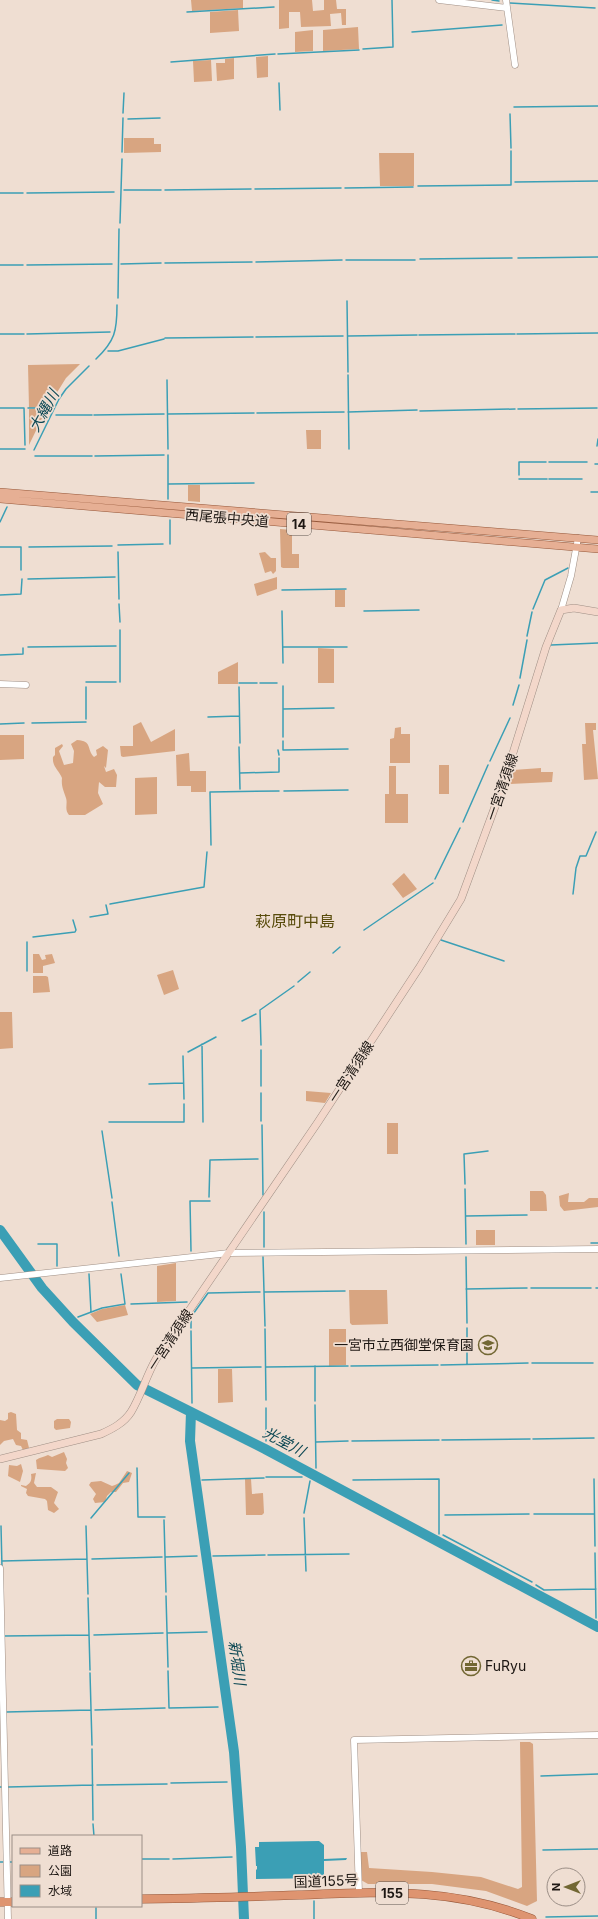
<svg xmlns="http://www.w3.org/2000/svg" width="598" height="1919" font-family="Inter,'Noto Sans JP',sans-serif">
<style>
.green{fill:#d8a581}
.water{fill:#3b9fb5}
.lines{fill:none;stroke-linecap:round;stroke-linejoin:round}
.stream{stroke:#3b9fb5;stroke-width:1.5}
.river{stroke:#3b9fb5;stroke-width:10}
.tertiary-casing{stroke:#9f8f85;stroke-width:7}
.secondary-casing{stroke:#9f8f85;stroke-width:8}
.primary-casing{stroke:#955739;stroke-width:8}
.trunk-casing{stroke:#955739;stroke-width:9}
.tertiary{stroke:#fff;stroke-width:6}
.secondary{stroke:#f3d7ca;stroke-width:7}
.primary{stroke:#e6af94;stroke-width:7}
.trunk{stroke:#de9470;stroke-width:8}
.labels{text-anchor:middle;stroke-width:3.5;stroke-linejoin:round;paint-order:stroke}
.shield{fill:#efded2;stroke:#5c534c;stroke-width:1}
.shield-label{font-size:13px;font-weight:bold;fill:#1d1713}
.street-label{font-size:14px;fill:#1d1713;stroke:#efded2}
.poi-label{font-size:14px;fill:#1d1713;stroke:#efded2;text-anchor:end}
.water-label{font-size:15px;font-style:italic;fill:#0d4854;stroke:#efded2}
.quarter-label{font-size:16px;fill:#584b0b;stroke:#efded2}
</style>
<rect width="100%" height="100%" fill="#efded2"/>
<!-- green -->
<path class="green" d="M191,0H243V8L192,11Z
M279,0H312L313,11L324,10V0H336L337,9H346V25H342L341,13L330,14L331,26L301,27L300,12H289V28L279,29Z
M238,10L239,31L210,33V12Z
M358,27L359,49L323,51V30Z
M313,30V51L295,52V32Z
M268,56V77L257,78L256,57Z
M234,58V79L217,81L216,63H225V59Z
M211,60L212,81L194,82L193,61Z
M124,138H154V144H161V152L124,153Z
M379,153H414V186H380Z
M80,364L66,378L48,407L29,408L28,365Z
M47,408L29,445V409Z
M306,430H321V449H307Z
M188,485H200V502L188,501Z
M280,529L292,530V554H299V568H283L281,567Z
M265,552L271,558H276V571L273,574L271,571L265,573L259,553Z
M277,577V589L257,596L254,584Z
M335,590H345V607H335Z
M318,648L334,649V683H318Z
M238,662V684H218V672Z
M141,722L151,742L175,729V751L123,757L121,756L120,746H133V726Z
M585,723H596V730H593L598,779L584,780L582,744H586Z
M401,727V734H410V763H390V739L394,738L395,728Z
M0,735H24V759L0,760Z
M77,740C93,741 86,749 94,757L97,755L96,750L103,746L108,750L106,768L104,766L106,772L114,769L117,775L116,787H105L99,782L98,793L103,804L85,815H69C64,809 68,804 66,798C64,791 61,787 62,778C59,770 52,767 53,757L55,755V748L62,744L63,746L59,751L64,765L73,763L74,751L71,744Z
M189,753L190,771H206V792H191V786H177L176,755Z
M439,765H449V794H439Z
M389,766H396V794H408V823H385V794H389Z
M541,768V772H553L552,782L510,784L509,782L513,770Z
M157,777V814L135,815V778Z
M404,873L417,889L403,898L392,884Z
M33,954H39L42,960L46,959L45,955L52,954L55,963L43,966V973H33Z
M173,970L179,989L164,995L157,975Z
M33,976H46L48,977L50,992L33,993Z
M0,1012H12L13,1048L0,1049Z
M306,1091L331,1093L325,1103L306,1101Z
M387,1123H398V1154H387Z
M530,1191H543L546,1195L547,1211H530Z
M569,1193L568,1202H584L589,1198H598V1207L564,1211L560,1206L559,1196Z
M476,1230H495V1245H476Z
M176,1263V1301L157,1302V1266Z
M349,1290H387L388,1324L352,1325L350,1323Z
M125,1305L128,1315L97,1322L90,1314L102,1309Z
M329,1329H346V1365L329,1366Z
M218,1369H232L233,1402L218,1403Z
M11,1412L16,1414L17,1430L21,1433V1439L27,1440L29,1448L23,1450L21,1446L16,1445L13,1439L4,1441L0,1445V1420L5,1421L8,1419V1413Z
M57,1419H69L71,1422L70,1428L56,1430L54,1428V1421Z
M64,1452L67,1459L66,1463L68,1468L65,1471L37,1469L36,1460C40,1457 44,1457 48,1455L52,1457Z
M21,1464L23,1471L20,1482L8,1476L9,1465L17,1466Z
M127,1471L132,1473L129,1482L123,1483L116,1492H111L107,1496L105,1502L95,1503L93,1499L96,1494L89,1485L91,1482L101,1481L112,1486L115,1485L119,1483Z
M36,1473L34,1483L37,1487H51L58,1492L54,1503L59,1509L54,1513L48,1510L47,1501L45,1499L28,1496L26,1493L27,1489L21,1486V1485L26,1486C31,1483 32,1480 31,1474Z
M245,1479H251L252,1494L263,1493L264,1513L262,1515H246Z
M520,1742H530L533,1744L537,1901L527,1906L486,1891L432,1884H368L361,1880V1852H367L369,1868L432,1872L481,1877L518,1889L522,1887Z"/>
<!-- water -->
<path class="water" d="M319,1841L324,1845V1859L347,1858L346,1860L324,1861V1878L256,1879V1870L257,1869V1866H256L255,1847H259V1842Z"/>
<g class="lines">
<!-- stream -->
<path class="stream" d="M492,0L499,1
M510,3L595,8
M187,12L274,7
M412,32L502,25
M363,49L393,47L392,0
M278,54L359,50
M171,62L275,54
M279,83L280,110
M514,107L598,106
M123,113L124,93
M510,114L511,148
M128,119L160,118
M122,152L123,118
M515,182L598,181
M418,186L511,185V151
M345,188L413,187
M255,189L341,188
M124,190H161
M165,190L251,189
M0,193H23
M27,193L114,192
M120,223L122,159
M518,258L598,257
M420,259L512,258
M346,260H415
M256,262L342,260
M165,263L252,262
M121,264L161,263
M0,265H23
M27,265L112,264
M118,298L119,229
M347,301L348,372
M0,334H24
M27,334L110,332
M517,334L598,333
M419,335L515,334
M348,336L417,335
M256,337L343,336
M165,338L253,337
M108,351H118L164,339
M96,359C115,341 117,331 117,305
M348,375L349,449
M167,380L168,449
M0,408H24L25,445
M28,408H46
M518,409L597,408
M420,411L515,409
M348,412L417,410
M257,413L344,412
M168,414L254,413
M56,415H92
M94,415L164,414
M597,446L598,439
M0,449H25
M34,450L59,399L66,389L89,366
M168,455V499
M35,456H92
M95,456L164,455
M549,462H587
M595,464H598
M519,475V462H546
M519,479H547
M549,479H582
M168,484L254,483
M591,492H598
M170,520V544
M0,522L7,507
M118,545L163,544
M0,547H21V570
M29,547L112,546
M118,552L119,599
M28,579L115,577
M282,590L346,589
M0,595L21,594L22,579
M119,604L120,622
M533,609L545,580L568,568
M282,611L283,663
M364,611L419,610
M120,630V682
M527,636L532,612
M551,645L598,643
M28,647L116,646
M283,647H347
M0,655L23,654V648
M520,678L527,640
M86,682H116
M239,683H257
M260,683H277
M283,686V737
M86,687V719
M239,687L240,743
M513,705L519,685
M283,709L334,708
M208,717L239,716
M32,723L86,722
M0,724L24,723
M283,741V750L348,749
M239,747L240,789
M278,750L279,755
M490,761L510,718
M240,773L279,772V758
M284,791L348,790
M463,822L488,765
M211,845L210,792L279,791
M435,879L460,828
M573,894L576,868L580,856H586L596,832
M110,904L204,887L207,852
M90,917L108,914L106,905
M364,930L433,883
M33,937L75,932L76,930L73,920
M441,940L504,961
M27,942V971
M333,953L340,947
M298,982L310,972
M242,1021L256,1014
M202,1044L203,1122
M261,1045L260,1010L294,986
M261,1050V1086
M188,1052L216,1037
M183,1056L184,1099
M149,1084L183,1083
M261,1093V1121
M109,1122H184V1104
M262,1125L263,1195
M102,1131L112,1198
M465,1184L464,1154L488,1151
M465,1189L466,1244
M209,1197L210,1160L258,1159
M112,1202L119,1256
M264,1212V1247
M466,1216L527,1215
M2,1239H7
M591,1243H598
M38,1244H57V1266
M191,1251L190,1201H210
M263,1257L265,1326
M466,1257L467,1323
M89,1274L91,1312
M531,1288H591
M596,1288H598
M466,1289L527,1288
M264,1292L345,1291
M131,1304L187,1302
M78,1317L102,1308L125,1304L121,1274
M191,1328V1317L208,1293L260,1292
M467,1328V1364
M265,1329L266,1400
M191,1331L192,1403
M532,1363H593
M441,1365L528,1363
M315,1366V1401
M351,1366L438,1365
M266,1367L348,1366
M192,1368L261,1367
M315,1405L316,1468
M533,1439L594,1438
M442,1440L530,1439
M266,1441V1408
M352,1441L439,1440
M316,1442L348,1441
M137,1468L138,1517H165
M266,1477H302
M594,1479L595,1546
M202,1480L264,1478
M353,1480L439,1479V1534
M304,1513L310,1481
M534,1514H594
M445,1515L529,1514
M91,1518L129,1473
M304,1518L306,1571
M164,1520L166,1592
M1,1526L2,1568
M86,1526L88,1594
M443,1535L532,1582
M595,1553L596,1618
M268,1555L349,1554
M204,1556H206
M213,1556L265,1555
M165,1557L197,1556
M92,1559L162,1557
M2,1561L87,1559
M536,1585L544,1590L596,1589
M166,1596L168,1667
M88,1598L90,1670
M596,1626V1621
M214,1631H217
M167,1633L207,1632
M94,1635L163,1633
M4,1636L89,1635
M168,1671L169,1708L218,1707
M90,1673L92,1745
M226,1706H229
M95,1710L165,1708
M6,1712L91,1710
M92,1749L93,1820
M541,1776L598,1774
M234,1782H237
M171,1783L227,1782
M97,1785L167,1784
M0,1787H1
M8,1787L93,1785
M93,1824L94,1836
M543,1850L598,1849
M239,1858L242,1857
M141,1859H169
M173,1859L232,1857
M0,1862H3
M9,1862H13
M314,1901V1919
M96,1908V1919
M546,1917L598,1916"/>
<!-- river -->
<path class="river" d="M0,1230L42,1288L73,1322L137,1385L265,1449L598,1627
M191,1412L190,1441L234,1752L241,1847L244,1919"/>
<!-- tertiary casing -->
<g class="tertiary-casing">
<path id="tertiary" d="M439,0L507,8
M506,0L515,65
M561,610L571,576L578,538
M0,684L26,685
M0,1278L229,1253L598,1249
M0,1568L8,1919
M359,1893L354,1740L598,1735"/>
</g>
<!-- secondary casing -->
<g class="secondary-casing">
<path id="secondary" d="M0,1459L101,1434C112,1429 124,1423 131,1412C141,1396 146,1376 156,1359L318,1122L419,968L461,899L503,785L546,647L561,610L574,608L598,612"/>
</g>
<!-- primary casing -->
<g class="primary-casing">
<path id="primary" d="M0,492L598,540
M0,499L598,549"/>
</g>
<!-- trunk casing -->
<g class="trunk-casing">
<path id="trunk" d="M141,1899C194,1898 246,1897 299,1895C382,1892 453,1887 532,1919
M0,1902H13"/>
</g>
<!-- tertiary -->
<use href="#tertiary" class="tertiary"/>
<!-- secondary -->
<use href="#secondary" class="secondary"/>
<!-- primary -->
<use href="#primary" class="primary"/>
<!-- trunk -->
<use href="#trunk" class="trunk"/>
</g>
<!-- icons -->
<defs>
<g id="school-ring" transform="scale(1)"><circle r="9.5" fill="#efded2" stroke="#726733" stroke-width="1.5"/><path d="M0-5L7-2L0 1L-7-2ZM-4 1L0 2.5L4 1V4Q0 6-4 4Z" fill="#726733"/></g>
<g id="office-ring" transform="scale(1)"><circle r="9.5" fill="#efded2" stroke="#726733" stroke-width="1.5"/><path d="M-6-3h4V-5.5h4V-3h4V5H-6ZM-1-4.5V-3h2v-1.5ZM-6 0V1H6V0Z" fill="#726733"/></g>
</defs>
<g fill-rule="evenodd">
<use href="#school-ring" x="488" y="1345"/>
<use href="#office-ring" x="471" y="1666"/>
</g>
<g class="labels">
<!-- shield labels -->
<g class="shield">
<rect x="287" y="513" width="24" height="22" rx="3"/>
<rect x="376" y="1882" width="32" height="22" rx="3"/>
</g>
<g class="shield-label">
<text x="299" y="529">14</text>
<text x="392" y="1898">155</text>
</g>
<!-- street labels -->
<g class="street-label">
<text transform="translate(227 518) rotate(5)" y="5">西尾張中央道</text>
<text transform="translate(502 787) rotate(-71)" y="5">一宮清須線</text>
<text transform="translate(351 1072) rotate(-57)" y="5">一宮清須線</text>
<text transform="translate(170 1340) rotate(-57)" y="5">一宮清須線</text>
<text transform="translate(326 1881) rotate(-2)" y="5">国道155号</text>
</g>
<!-- poi labels -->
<g class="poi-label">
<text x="474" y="1350">一宮市立西御堂保育園</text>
<text x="485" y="1671" text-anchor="start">FuRyu</text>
</g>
<!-- water labels -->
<g class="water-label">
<text transform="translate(44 411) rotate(-61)" y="5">大縄川</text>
<text transform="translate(284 1442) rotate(28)" y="5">光堂川</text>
<text transform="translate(237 1663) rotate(82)" y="5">新堀川</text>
</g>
<!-- quarter labels -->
<g class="quarter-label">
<text x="295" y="927">萩原町中島</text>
</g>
</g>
<!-- legend -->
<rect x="12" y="1835" width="130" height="72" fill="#efded2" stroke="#9b8e86"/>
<rect x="20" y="1848" width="20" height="6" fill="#e6af94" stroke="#9b8e86"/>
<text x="48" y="1855" font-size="12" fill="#1d1713">道路</text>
<rect x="20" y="1865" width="20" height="12" fill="#d8a581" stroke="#9b8e86"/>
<text x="48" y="1875" font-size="12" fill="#1d1713">公園</text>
<rect x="20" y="1885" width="20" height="12" fill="#3b9fb5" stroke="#9b8e86"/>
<text x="48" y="1895" font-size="12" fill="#1d1713">水域</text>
<!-- north arrow -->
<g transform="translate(566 1887) rotate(270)"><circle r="19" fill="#efded2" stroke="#9b8e86"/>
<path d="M0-3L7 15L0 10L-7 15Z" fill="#726733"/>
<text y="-6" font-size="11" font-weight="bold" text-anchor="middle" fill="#1d1713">N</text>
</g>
</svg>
